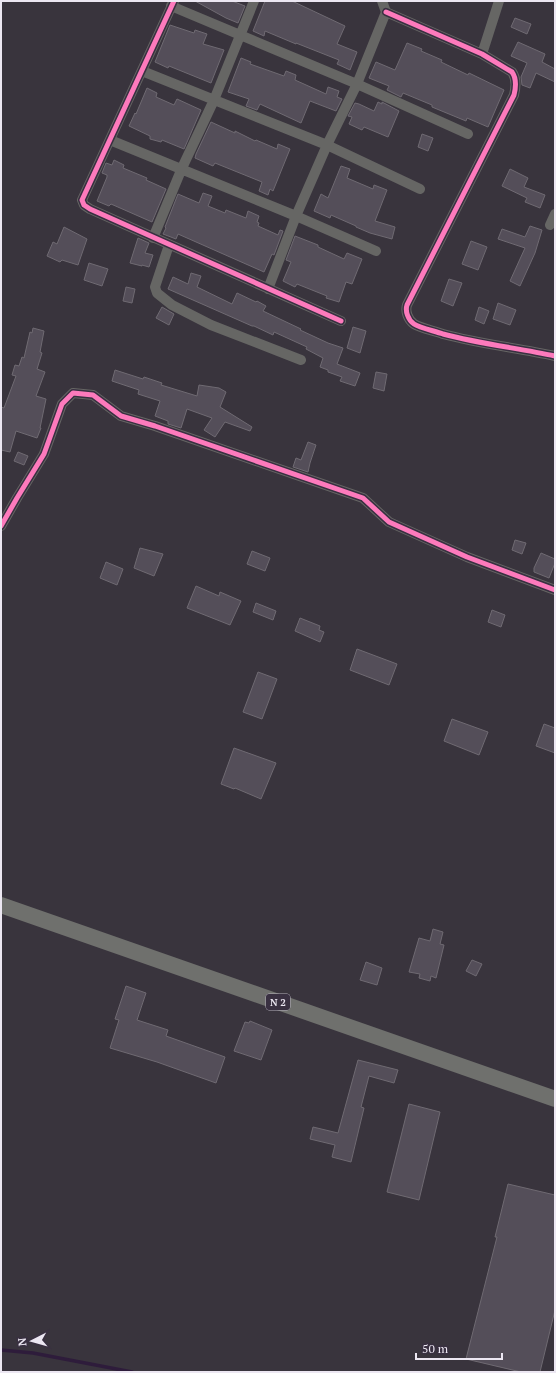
<svg xmlns="http://www.w3.org/2000/svg" width="556" height="1373" font-family="'PT Serif',serif">
<style>
.lines{fill:none;stroke-linecap:round;stroke-linejoin:round}
.stream{stroke:#2e1c3b;stroke-width:3.5}
.building{fill:#544e59;stroke:#6f6a72}
.street{stroke:#666664;stroke-width:10}
.primary{stroke:#6f706d;stroke-width:16}
.cycleway-casing{stroke:#393041;stroke-width:8}
.cycleway{stroke:#fd7abc;stroke-width:5}
.labels{text-anchor:middle;stroke-width:3.5;stroke-linejoin:round;paint-order:stroke}
.shield{fill:#393041;stroke:#b6b0bd;stroke-width:1}
.shield-label{font-size:10px;font-weight:bold;fill:#ece7f2}
</style>
<rect width="100%" height="100%" fill="#39343d"/>
<g class="lines">
<!-- stream -->
<path class="stream" d="M1,1350L33,1353L132,1372"/>
</g>
<!-- building -->
<path class="building" d="M195,1H232L245,6L238,23L226,18Z
M265,1H292L345,26L337,44L357,52L350,70L337,64L339,60L296,43V44L265,31L264,36L253,31Z
M515,18L531,24L527,34L511,27Z
M170,25L194,33L195,30L207,34L203,44L224,50L211,83L169,66L168,68L155,62Z
M518,42L545,54L542,62L555,69V82L536,73L530,88L522,85L521,77L527,63L511,56Z
M407,43L422,49L421,51L442,60L441,62L468,75L469,73L504,90L488,127L467,118L466,121L432,107V105L403,93L401,97L387,90L389,86L369,78L376,62L395,70Z
M241,58L251,62L250,64L284,76L286,71L296,75L295,80L326,94L328,87L339,91L337,97L342,99L336,111L310,101L301,123L260,104L257,110L246,106L249,99L228,92Z
M147,88L157,93L156,97L174,105L177,99L201,110L184,149L162,140L161,142L150,139V136L129,126L135,113L136,114Z
M378,102L382,104V102L399,111L388,137L364,127L362,130L349,124L352,117L348,116L355,103L359,104L374,111Z
M211,122L235,133V131L255,141L256,140L277,149L278,144L290,149L273,191L270,189L268,195L259,191L262,182L215,163L213,166L195,158L196,154Z
M422,134L433,138L428,151L418,147Z
M114,160L124,165L123,168L147,178L146,180L166,189L152,222L111,204L109,206L97,201L107,177V175L102,173L106,163L112,165Z
M341,166L350,169L347,178L373,189L374,185L387,190L375,221L395,227L392,239L370,233L356,227V226L331,215L330,218L314,211L321,194L328,198Z
M510,169L528,178L524,187L545,195L540,208L525,202L527,198L502,186Z
M203,193L212,196L208,206L225,213L226,210L246,218L248,211L259,216L257,222L259,223L258,226L278,235L280,230L283,231L274,255L272,254L264,272L178,234L176,239L163,234L166,228L165,227L178,194L199,203Z
M530,226L542,230L535,253L520,286L510,281L525,248L498,239L502,229L525,237Z
M64,227L87,239L78,265L62,260L60,262L47,256L53,242L57,244Z
M295,236L318,245V247L344,259L347,253L362,259L352,284L346,282L339,302L326,298L327,296L297,284L295,287L283,281L291,262L286,260Z
M138,238L149,243L145,253L153,255L149,267L142,265V266L130,263Z
M471,241L487,247L478,270L462,264Z
M89,263L108,269L102,286L84,280Z
M191,273L201,276L197,287L232,304L237,293L256,302L257,301L266,306L263,311L301,329L300,330L328,343L343,348L337,364L360,373L355,386L340,381L342,377L328,372V370L320,367L323,358L306,349L307,347L274,332L273,335L254,326H252L168,289L173,277L188,284Z
M449,279L462,283L453,306L441,301Z
M126,287L135,289L132,303L123,301Z
M498,303L516,310L510,325L493,319Z
M162,307L174,314L169,325L156,318Z
M479,307L489,311L484,324L475,320Z
M353,327L366,331L360,353L347,348Z
M33,328L44,331L40,352L42,353L37,369L45,372L36,396L46,399L40,428H41L37,438L16,431L10,452L1,450V407L4,408L16,376L12,375L15,365L19,366L22,357L24,358L30,332L32,333Z
M115,370L143,379L144,377L162,383L161,385L197,396L199,385L219,388L226,392L220,407L252,427L250,431L225,422L215,437L204,430L212,418L187,409L181,428L168,424V421L155,416L160,401L138,394L139,390L112,381Z
M376,372L387,374L384,391L373,388Z
M308,442L316,445L310,463L308,472L293,467L296,458L301,460Z
M18,452L28,456L24,465L14,461Z
M515,540L526,543L522,554L512,550Z
M140,548L163,554L154,576L134,568Z
M252,551L270,558L265,571L247,564Z
M541,553L555,559V563L549,578L534,572V568Z
M106,562L123,569L117,585L100,578Z
M196,586L219,596L220,592L241,601L230,625L187,608Z
M256,603L276,611L273,620L253,612Z
M492,610L505,615L501,627L488,622Z
M300,618L320,626L319,630L324,632L320,642L295,631Z
M357,649L397,664L389,685L350,670Z
M258,672L277,679L262,719L243,712Z
M452,719L488,732L479,755L444,741Z
M544,724L555,728V753L536,746Z
M234,748L276,763L261,799L235,788L234,789L221,784Z
M433,929L443,932L440,944L444,945L436,978L431,976L430,981L419,978L420,974L409,972L419,938L430,941Z
M472,960L482,964L476,976L466,971Z
M366,962L382,968L377,985L360,980Z
M126,986L146,993L137,1020L168,1030L166,1036L225,1057L216,1083L157,1062L110,1048L119,1020L115,1019Z
M250,1021L272,1030L261,1060L234,1051L245,1022L249,1023Z
M358,1060L398,1070L394,1083L369,1076L361,1107L364,1108L351,1162L332,1157L335,1145L310,1139L313,1127L338,1133Z
M409,1104L440,1112L419,1200L387,1192Z
M508,1184L555,1195V1310L540,1372H521L466,1359L497,1237H495Z"/>
<g class="lines">
<!-- street -->
<path class="street" d="M174,1L82,200L84,205L90,209L341,321
M382,1L386,12L357,84L468,134
M171,6L357,84L327,145L420,189
M386,12L482,54L512,72C517,79 516,87 514,95L407,305C405,311 408,320 414,324C420,328 435,331 443,334C480,344 518,348 555,356
M482,54L499,1
M142,71L327,145L296,216L376,251
M110,140L296,216L268,289
M550,225L555,214
M153,238L182,168L214,100L254,1
M169,245L155,287L157,293L172,305L211,325L301,360
M1,526L17,498L44,454L62,404L73,393L93,395L121,416L155,426L363,498L389,522L467,557L555,590"/>
<!-- primary -->
<path class="primary" d="M1,905C186,970 370,1036 555,1099"/>
<!-- cycleway casing -->
<g class="cycleway-casing">
<path id="cycleway" d="M174,1L82,200L84,205L90,209L341,321
M386,12L482,54L512,72C517,79 516,87 514,95L407,305C405,311 408,320 414,324C420,328 435,331 443,334C480,344 518,348 555,356
M1,526L17,498L44,454L62,404L73,393L93,395L121,416L155,426L363,498L389,522L467,557L555,590"/>
</g>
<!-- cycleway -->
<use href="#cycleway" class="cycleway"/>
</g>
<g class="labels">
<!-- shield labels -->
<rect class="shield" x="266" y="994" width="24" height="16" rx="3"/>
<g class="shield-label">
<text x="278" y="1006">N 2</text>
</g>
</g>
<!-- border -->
<rect width="556" height="1373" fill="none" stroke="#ece7f2" stroke-width="4"/>
<!-- north arrow -->
<g transform="translate(32 1341) rotate(264)" stroke="#393041" stroke-width="3" paint-order="stroke">
<path d="M0-3L7 15L0 10L-7 15Z" fill="#ece7f2"/>
<text y="-6" font-size="11" font-weight="bold" text-anchor="middle" fill="#ece7f2">N</text>
</g>
<!-- scale -->
<path d="M416 1353v6h86v-6" fill="none" stroke="#ece7f2" stroke-width="2"/>
<text x="422" y="1353" font-size="12" fill="#ece7f2" stroke="#393041" stroke-width="3" paint-order="stroke">50 m</text>
</svg>
